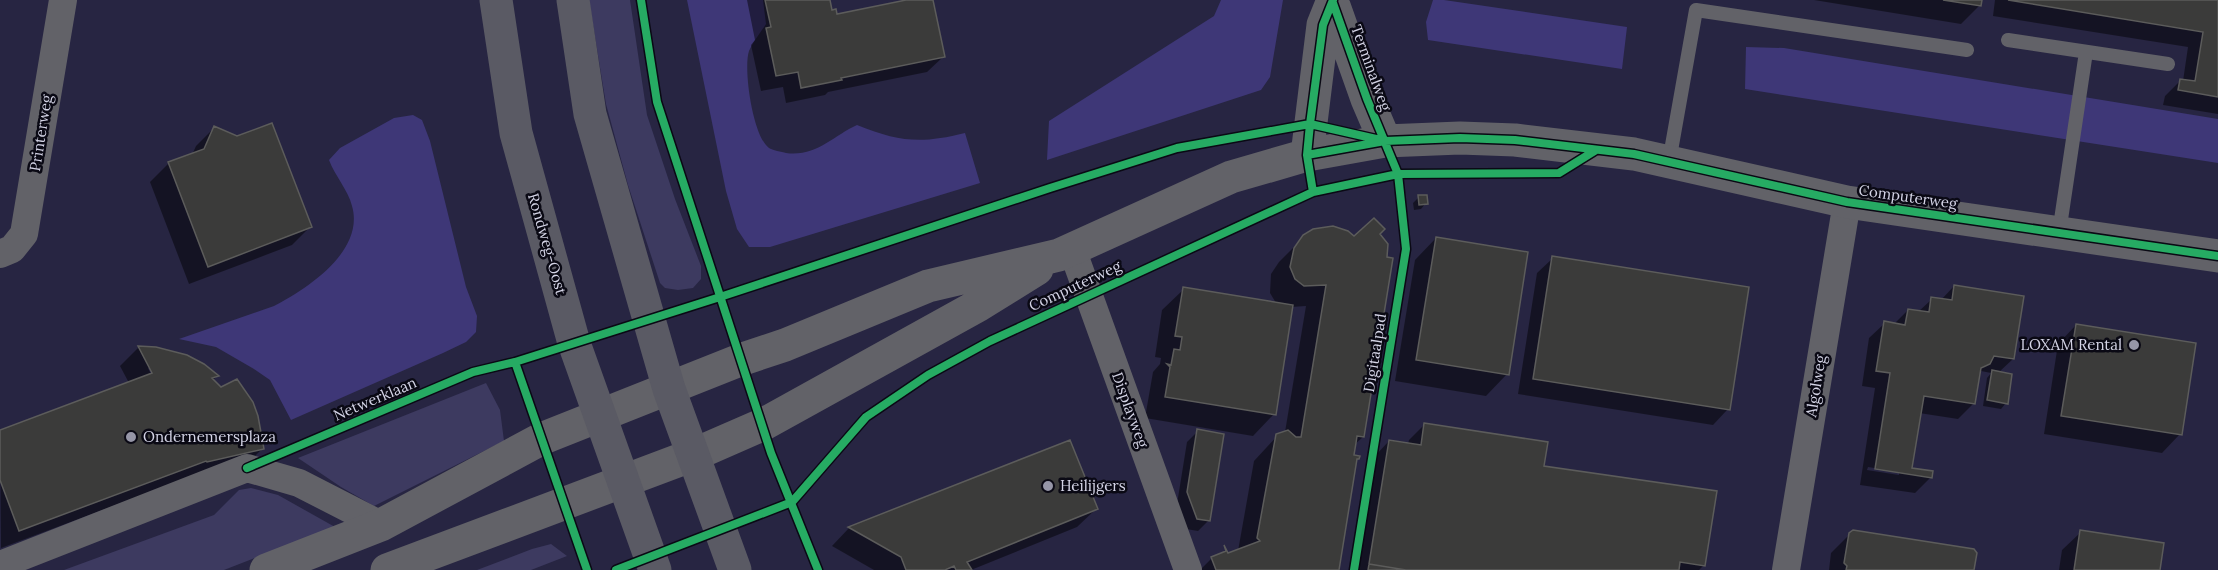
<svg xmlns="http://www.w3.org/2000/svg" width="2218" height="570" font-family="Lora,serif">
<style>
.built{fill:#272542}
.green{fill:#3d3a60}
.water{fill:#3e3777}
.shadow{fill:#0007;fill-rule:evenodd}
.building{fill:#3b3b3a;stroke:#5c5c5b;stroke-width:1.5}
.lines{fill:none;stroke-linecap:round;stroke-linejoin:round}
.service{stroke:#626268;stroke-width:14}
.minor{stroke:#626268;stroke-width:28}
.tertiary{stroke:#626268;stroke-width:33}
.primary{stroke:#5a5a64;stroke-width:33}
.cycleway-casing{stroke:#0a0914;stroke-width:11}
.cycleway{stroke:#26ab63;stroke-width:8}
.poi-dot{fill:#9696a7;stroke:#0a0914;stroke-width:2}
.labels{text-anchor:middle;stroke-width:5;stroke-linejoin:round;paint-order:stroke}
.street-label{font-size:15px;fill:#d4d4e6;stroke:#0a0914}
.poi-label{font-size:15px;fill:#d4d4e6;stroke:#0a0914;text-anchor:start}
</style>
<rect width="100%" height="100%" fill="#242431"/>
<!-- built -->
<path class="built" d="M0,0H2218V570H0Z"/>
<!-- green -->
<path class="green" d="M589,0H630L647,115L675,199L701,266V279L693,288L678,290L665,288L660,283L628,185L606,104Z
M486,383L500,410L504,441L374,506L341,487L298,458Z
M251,488L278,495L335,527L224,570H64L214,515L239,490Z
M551,544L567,556L531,570H477L532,549Z"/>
<!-- water -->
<path class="water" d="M687,0H763L766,24C761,32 753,42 749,51C743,69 753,137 769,148C772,150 782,152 786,153C816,157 833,136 857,125C899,142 921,144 965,133L980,183L770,247H749L737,229L726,191Z
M1221,0H1283L1270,77L1261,90L1047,160L1049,121L1214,16Z
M1433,0H1444L1627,27L1622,69L1428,40L1426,22Z
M1746,47L1784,48L2218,119V163L1745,89Z
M413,115L422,120L430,141L466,287L477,316L476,332L466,342L443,353L291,420L270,380L254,369L216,347L179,339L274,306C307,289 365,251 352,206C348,190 335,176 329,160L340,148L394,118Z"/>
<!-- shadow -->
<path class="shadow" d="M747,0H828L831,11L836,16L914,0H932L943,57L927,72L828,92L825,95L786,103L783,87L761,91L751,45L755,40Z
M1814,0H1981L1980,5L1961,24Z
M1995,0H2218V114L2163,105L2165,96L2180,81H2183L2188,47L1993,16Z
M214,128L310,227L292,245L189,284L150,182L169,163L192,155L196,146Z
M1419,197L1426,203L1421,209L1414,210L1413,203Z
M1378,234L1363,437L1354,445L1338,570H1200L1212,558L1238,551L1254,461L1279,434L1285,432L1306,306L1291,307L1274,414L1253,436L1145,418L1153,372L1160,364L1161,358L1155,357L1162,310L1184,289L1276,303L1270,293L1271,274L1279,262L1301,240L1354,238Z
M1436,238L1507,374L1486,396L1395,381L1415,260Z
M1553,258L1728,409L1713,425L1518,394L1537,273Z
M1954,286L2013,359L1998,373L2006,403L2001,409L1983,406L1987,378L1991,373L1981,371L1979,374L1974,403L1958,419L1919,413L1910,469L1931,473L1930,478L1915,493L1860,485L1875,388L1862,386L1869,338L1885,323L1894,324L1908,310L1918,312L1932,299L1941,300ZM1868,467L1899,472V475L1867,470Z
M2076,325L2180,434L2162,453L2044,434L2058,344Z
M138,348H155L217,376L212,381L262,449L244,467L188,478L1,548L0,431L129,383L120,366ZM148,368H151L154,380Z
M1425,424L1543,467L1703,566L1699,570H1356L1374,457L1389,441L1408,444L1409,440Z
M1198,431L1209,520L1198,531L1186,529L1177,504L1187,442Z
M1069,441L1096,509L1077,527L971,570H874L832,546L849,528Z
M2081,532L2159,570H2059L2062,550Z
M1850,534L1972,570H1829L1831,553Z"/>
<!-- building -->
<path class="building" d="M765,0H830L832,10L836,9L837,14L906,0H933L945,57L841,78L842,80L801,88L798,72L776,76L766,28L771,27Z
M1943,0H1982L1981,6Z
M2008,0H2218V97L2178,90L2180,79L2195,81L2203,32Z
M272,123L312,227L208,267L168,162L204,149L214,126L237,136Z
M1418,195H1427L1428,204L1419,205Z
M1374,218L1385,229L1380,234L1388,244L1387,257L1393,258L1364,437L1357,436L1356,443L1354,455L1360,456L1359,459H1357L1339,570H1216L1211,557L1226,551L1224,545L1228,553L1260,541L1257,538L1276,434L1288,430L1296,437H1301L1326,285L1304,286L1295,279L1290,267L1294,248L1303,235L1313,229L1333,226L1348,231L1354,236Z
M1436,237L1528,252L1509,375L1416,360Z
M1552,256L1749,287L1730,410L1533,379Z
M1954,285L2024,296L2014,359L1994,356L1990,364L1981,368L1975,404L1924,396L1912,468L1933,471L1932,478L1875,469L1890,373L1876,371L1884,321L1905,325L1908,309L1929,312L1931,297L1952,300Z
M1183,287L1293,305L1276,415L1165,397L1170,367L1167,364L1171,365L1174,349L1180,350L1182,337L1175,336Z
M2076,324L2196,343L2182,435L2061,416Z
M138,346L156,347L187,355L204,364L219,376L212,378L221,387L237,379L253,402L258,416L264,449L207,462L206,461L19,531L0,480V430L152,373Z
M1992,370L2012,374L2008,404L1987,400Z
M1424,423L1548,442L1544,466L1717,491L1705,566L1680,562L1679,570H1406L1369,564L1389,440L1421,445Z
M1197,429L1224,434L1210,521L1197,519L1187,492Z
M1070,440L1098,509L967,562L972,570H956L954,566L945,570H906L901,557L848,527Z
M1853,530L1974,549L1977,553L1974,570H1846L1847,566L1844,563L1849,533Z
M2080,530L2164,543L2160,570H2074Z
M1369,564L1406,570H1368Z"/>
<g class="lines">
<!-- service -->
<path class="service" d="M2008,40L2168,64
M1669,162L1696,10L1967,50
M2059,233L2086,52"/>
<!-- minor -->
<path class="minor" d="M1072,249L1188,570
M0,254L12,249L24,234L63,0
M0,565L247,468L299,483L381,525
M1786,570L1847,202"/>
<!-- tertiary -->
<path class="tertiary" d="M1333,3L1367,99L1385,141
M1307,155L1323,25L1333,0
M266,570L381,525L541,439L740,360L785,345L928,286L1059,255L1231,177L1307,155L1385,141L1460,138L1515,140L1634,154L1847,202L2218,256
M387,570L693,455L762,425L979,305L1037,269"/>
<!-- primary -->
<path class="primary" d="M496,0L516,133L574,343L655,570
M573,0L590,114L669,389L735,570"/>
<!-- cycleway casing -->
<g class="cycleway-casing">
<path id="cycleway" d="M641,0L657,102L771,453L818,570
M1333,3L1367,99L1398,174L1406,249L1354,570
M1307,155L1385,141L1460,138L1515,140L1634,154L1847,202L2218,256
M1313,192L1307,155L1310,124L1323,25L1333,0
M515,362L587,570
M247,468L473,372L515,362L720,297L1050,188L1177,148L1310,124L1385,141
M616,570L792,502L866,417L928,375L990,341L1313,192L1398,174L1559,173L1596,150"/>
</g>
<!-- cycleway -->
<use href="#cycleway" class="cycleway"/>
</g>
<!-- markers -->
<g class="poi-dot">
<circle cx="2134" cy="345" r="6"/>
<circle cx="131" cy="437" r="6"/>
<circle cx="1048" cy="486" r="6"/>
</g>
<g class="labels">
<!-- street labels -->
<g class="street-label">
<text transform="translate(1371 68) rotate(70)" y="5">Terminalweg</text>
<text transform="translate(41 133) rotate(-81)" y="5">Printerweg</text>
<text transform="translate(1908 197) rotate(8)" y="5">Computerweg</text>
<text transform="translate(547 244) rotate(74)" y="5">Rondweg-Oost</text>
<text transform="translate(1075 286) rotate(-25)" y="5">Computerweg</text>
<text transform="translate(1375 353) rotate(-81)" y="5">Digitaalpad</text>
<text transform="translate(1816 386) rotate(-81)" y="5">Algolweg</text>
<text transform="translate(375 399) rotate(-23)" y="5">Netwerklaan</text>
<text transform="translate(1130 410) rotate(70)" y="5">Displayweg</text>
</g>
<!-- poi labels -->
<g class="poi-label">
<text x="2122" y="350" text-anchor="end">LOXAM Rental</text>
<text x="143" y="442">Ondernemersplaza</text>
<text x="1060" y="491">Heilijgers</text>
</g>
</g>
</svg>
